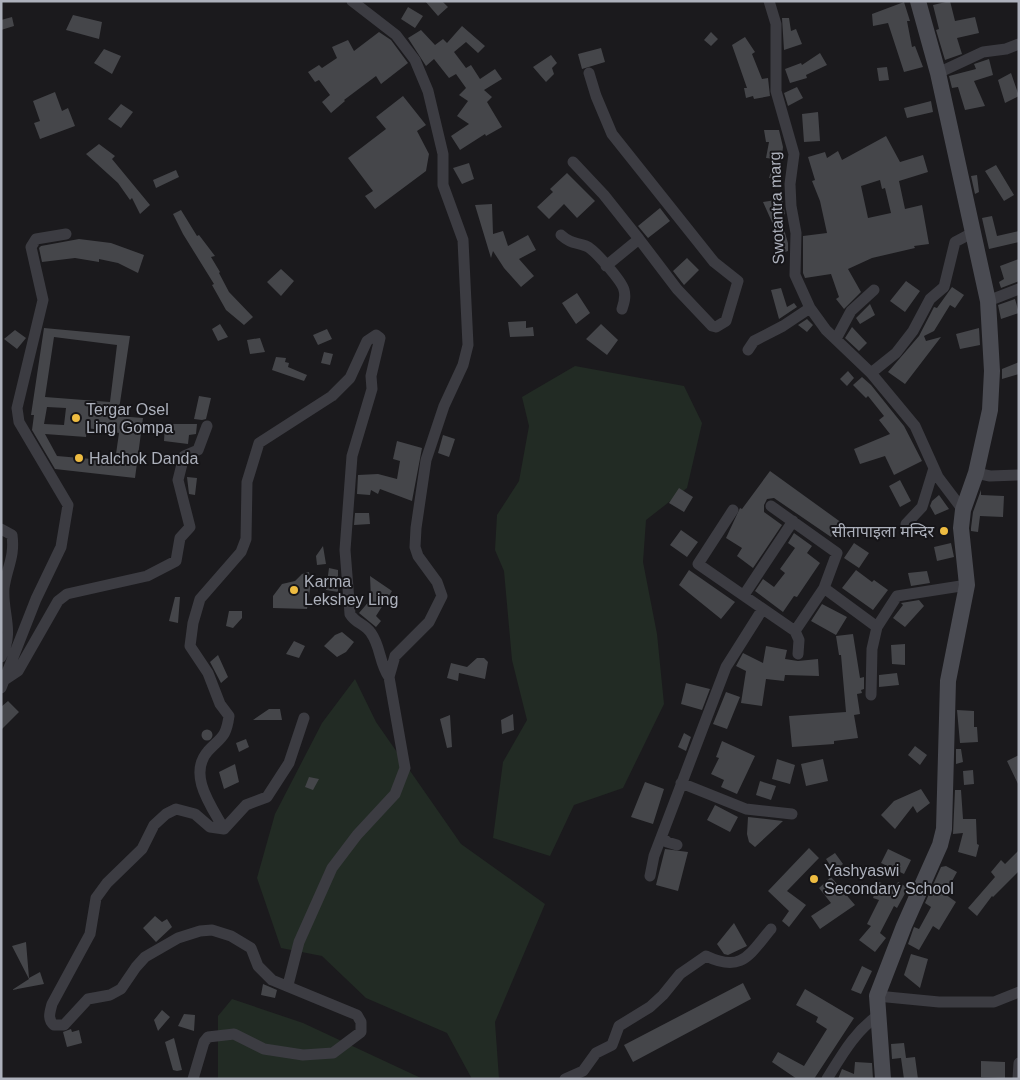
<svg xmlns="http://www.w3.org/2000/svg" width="1020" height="1080" font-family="Helvetica,'Noto Sans Devanagari',sans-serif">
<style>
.green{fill:#222b24}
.building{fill:#45464a;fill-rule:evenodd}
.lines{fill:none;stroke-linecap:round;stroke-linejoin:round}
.street{stroke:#3c3c42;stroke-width:11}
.secondary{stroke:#4a4b52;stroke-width:16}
.poi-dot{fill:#eebc41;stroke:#161518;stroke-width:2}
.labels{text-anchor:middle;stroke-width:4;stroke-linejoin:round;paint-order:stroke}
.street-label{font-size:16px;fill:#adb1bc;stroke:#161518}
.poi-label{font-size:16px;fill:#adb1bc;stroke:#161518;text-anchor:start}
</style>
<rect width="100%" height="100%" fill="#1b1a1d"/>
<!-- green -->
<path class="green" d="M575,366L684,386L702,423L687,488L646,520L643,562L657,634L664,704L623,788L574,805L550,856L493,838L503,762L527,720L512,660L504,571L495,550L497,515L519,481L529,426L522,397Z
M355,679L376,722L461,844L545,904L495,1022L499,1079H472L447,1033L366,998L322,956L281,948L257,878L275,814L322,723Z
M232,999L303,1023L423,1079H218V1016Z"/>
<!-- building -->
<path class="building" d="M425,1H442L448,7L438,16Z
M950,1L955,21L975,17L979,33L957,38L962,54L945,60L936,30L939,29L933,5Z
M904,2L910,21H907L912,47L915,46L923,67L904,72L888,23L873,26L872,14Z
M408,7L423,16L415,28L401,19Z
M73,15L102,22L99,39L66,30Z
M12,17L14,26L1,30V20Z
M782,18H789L791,31L796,29L802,44L784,50Z
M462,26L485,46L478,53L466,42L454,52L466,68L471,65L480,79L495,69L502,79L484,90L492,97L487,102L502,127L486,136L485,134L460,150L451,136L469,124L457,116L468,101L459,95L466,88L456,74L449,78L434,59L426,66L408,38L421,30L435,45L443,39L447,43Z
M379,32L391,40L408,63L381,84L376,76L344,100L345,101L331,113L322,102L330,95L319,80L315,82L308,72L319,65L322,68L337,58L332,47L348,40L354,51Z
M711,32L718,39L711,46L704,40Z
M745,37L755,52L752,54L762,79L768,78L770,96L754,99L753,96L746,98L744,88H747L732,45Z
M601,48L605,62L582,69L578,54Z
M104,49L121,56L112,74L94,63Z
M820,53L827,65L806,75L807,78L790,83L785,69L801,63L802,65Z
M551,55L557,63L552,68L554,74L546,82L533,67Z
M989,59L993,75L974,81L985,106L965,110L958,87L952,88L949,76L976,69L974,64Z
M887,67L889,80L879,81L877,68Z
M1011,73L1019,96L1005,103L998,80Z
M797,87L803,98L788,106L784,93Z
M55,92L62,111L68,108L75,126L40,139L34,123L40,121L33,101Z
M403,96L426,125L417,131L429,154L426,171L375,209L365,196L373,191L348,158L386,129L376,117Z
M931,101L933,112L907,118L904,108Z
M121,104L133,112L121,128L108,119Z
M818,112L820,141L804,142L802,114Z
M764,130H779L783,147L779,179L769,178L775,159L766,158L769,142H766Z
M886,136L900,162L923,155L928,172L899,181L905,209L922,205L929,244L914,246L915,248L872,258L848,269L861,292L844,309L836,299L839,297L831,274L805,278L803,273V236L827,233L820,201L812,181L815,180L808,157L825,152L827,158L838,151L842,160ZM880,180L882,189L885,188L891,213L868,218L861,186Z
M99,144L115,156L112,159L150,205L140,214L132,198L130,200L118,183L86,154Z
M469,163L474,179L462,184L453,168Z
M996,165L1014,195L1004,201L985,171Z
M176,170L179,177L156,188L153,180Z
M567,173L595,201L577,218L564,204L549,219L537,207L553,192L550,189Z
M977,175L979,192L975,194L971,176Z
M782,199L785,214L780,216L788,243V251L785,252L782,245L777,246L773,232L776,231L763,202Z
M492,204L493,234L503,231L508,246L528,235L536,250L519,259L534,276L521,287L504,268L493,251L491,258L475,205Z
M660,208L670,221L648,238L638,226Z
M181,210L197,236L199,235L215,256L211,257L220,272L219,273L229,292L253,317L244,325L226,310L212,285L214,284L183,234L173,214Z
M992,216L997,236L1019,231V242L989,249L982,218Z
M79,239L111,243L144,255L138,273L118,263L99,259V262L75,258L42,262L39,248L41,246Z
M687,258L699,270L684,285L673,271Z
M1019,259V281L1001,288L999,282L1004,279L1000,266Z
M281,269L294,281L281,296L267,282Z
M906,281L920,291L905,312L890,301Z
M952,287L964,295L955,308L950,305L934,331L924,336L926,341L941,337L905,384L888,372L919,336L934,307L937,308Z
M781,288L787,307L794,303L797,307L779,319L771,290Z
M577,293L590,313L576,324L562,303Z
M1015,299L1019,313L1001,319L998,305Z
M870,304L875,315L860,324L856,318Z
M807,319L813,325L807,332L798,325Z
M526,321V328L533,327L534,336L510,337L508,322Z
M220,324L228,337L218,341L212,329Z
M601,324L618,340L607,355L586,339Z
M852,327L867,343L859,351L845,338Z
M44,328L130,336L118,416L143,418L135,478L55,469L32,430L34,415H31ZM54,337L117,345L110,402L45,397ZM47,407L66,408L64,425L44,424ZM87,428L119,433L115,461L57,456L45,434L86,437Z
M979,328L980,345L960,349L956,334Z
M327,329L332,339L318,345L313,335Z
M15,330L26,338L17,349L4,339Z
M260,338L265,352L250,354L247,340Z
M324,352L333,354L330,365L321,363Z
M276,357L286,358L285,362L289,363L288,367L307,375L304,381L272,370Z
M1019,362V374L1002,379V369Z
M848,371L854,378L847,386L840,379Z
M862,377L871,385L904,426L922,461L894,475L885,456L860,464L854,449L890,434L879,420L884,416L868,396L866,398L853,385Z
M199,396L211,398L206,419L202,420L194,419Z
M165,424H197L196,434L189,435L188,444L164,441Z
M443,435L455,439L449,457L438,453Z
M397,441L422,448L412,501L380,489L378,494L371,490L370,495L357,494L358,475L378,474L397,479L400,461L393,459Z
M770,471L842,523L831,537L774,498L767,499L764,505V512L782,525L753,568L737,556L742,548L726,538L740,508L742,509Z
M187,477L197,478L195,495L189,494Z
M900,480L911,501L900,507L889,486Z
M679,488L693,497L684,512L669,503Z
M981,490V495L1004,496L1003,517L980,516L978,532L971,531V528L973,512Z
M939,495L949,509L935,515L930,506L932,501Z
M355,513H369L370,524L354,525Z
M681,530L698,542L687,557L670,545Z
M794,533L812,546L807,553L820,563L797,597L794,596L783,612L755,591L763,579L774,587L785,573L780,569L795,548L788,543Z
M854,543L869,553L859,568L844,558Z
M951,543L954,557L937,561L934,547Z
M323,546L326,564L317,565L316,556Z
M329,568L338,570V592L326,590Z
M689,570L735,602L721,619L679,585Z
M856,570L872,582L874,580L888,590L873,610L842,588Z
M927,571L930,583L911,586L908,573Z
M309,572L311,583L307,609L273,608V596L282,584L295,581L302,574Z
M370,576L392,591L376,616L381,621L376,627L359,613L371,599Z
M175,597H180L178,623L169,621Z
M919,600L924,606L905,627L893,618L903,605L901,603Z
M822,604L847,617L836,635L811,621Z
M229,611H242V618L233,628L226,626Z
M342,632L354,642L346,652L337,657L324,646L335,635Z
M853,634L860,678L864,677V689L861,690L862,693L857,694L860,714L854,715L858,738L834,741V744L792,747L789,716L846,712L841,655H839L836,636Z
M294,641L305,646L299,658L286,654Z
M905,644V665L892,664L891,645Z
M766,646L787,650L785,659L798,661L818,659L819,676L785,675L784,681L766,679L762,706L741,703L746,671L736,666L743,653L763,663Z
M218,655L228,677L221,683L210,662Z
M477,658H484L488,662L485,679L459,673L458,681L447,678L451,663L467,667Z
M897,673L899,685L879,687V675Z
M686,683L710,689L702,710L681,704Z
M726,692L740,697L727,729L713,724Z
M8,701L19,712L1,730V707Z
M269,709H280L282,720H253Z
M957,710L974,711V727H977L978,742L960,743Z
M513,714L514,730L502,734L501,720Z
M450,715L452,747L447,748L440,719Z
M201.5 735a5.5 5.5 0 1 1 11 0a5.5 5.5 0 1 1-11 0Z
M684,733L691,737L686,751L678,747Z
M246,739L249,747L239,752L236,743Z
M722,741L755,756L737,794L721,787L724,780L711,774L719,758L716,757Z
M915,746L927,755L920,765L908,755Z
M956,749H961L963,762L956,764Z
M1019,755V786L1007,761Z
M777,759L795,765L790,784L772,779Z
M823,759L828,781L806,786L801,764Z
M235,764L239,782L224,789L219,772Z
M973,770L974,784L964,785L963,771Z
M309,777L319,779L313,790L305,787Z
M760,781L776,786L771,800L756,795Z
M645,782L664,789L653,824L631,817Z
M921,789L930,803L917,813L913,806L895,829L881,815L894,801Z
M955,790H961L963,819H976L977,844L979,845L976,857L958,852L963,833L953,834Z
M715,805L738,817L730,832L707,820Z
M748,817L783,821L755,847L749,842L747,834Z
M809,848L819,858L787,891L806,905L789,927L782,921L789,911L768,891Z
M665,849L688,852L678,891L656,885Z
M888,849L911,860L904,874L881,863Z
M1019,850V871L993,897L992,896L977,916L968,908L995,877L991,872L1001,860L1005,864Z
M835,853L843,864L834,871L826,859Z
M946,866L957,872L945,894L956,902L939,930L933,926L919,950L908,944L914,927L919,929L931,907L925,903L941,867Z
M831,877L855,905L820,929L811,916L831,903L819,888Z
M879,882L895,888L898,882L908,888L897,908L894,906L880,933L886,938L875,952L859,940L871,926L867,924L879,900L873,898Z
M155,916L162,922L167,919L172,927L156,942L143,928Z
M734,923L747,946L728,955L724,954L717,944Z
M26,942L29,978L40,972L44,984L12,990L29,979L12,946Z
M911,954L928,959L920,988L904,975Z
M862,966L872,971L861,994L851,990Z
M743,983L751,999L633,1062L624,1045Z
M263,984L277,990L275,998L261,995Z
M805,989L854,1018L814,1079H797L772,1062L778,1052L804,1066L827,1029L816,1022L818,1017L796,1005Z
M162,1010L170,1017L158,1031L154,1020Z
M184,1014L195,1015L194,1031L178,1026Z
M71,1029L72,1032L79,1030L82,1043L67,1047L63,1032Z
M174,1038L182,1070L177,1071L173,1070L165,1042Z
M904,1043L906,1058L915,1057L918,1079H904L901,1058L892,1059L891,1044Z
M981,1061L1005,1062V1078L981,1077Z
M855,1062L872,1063L873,1079H838L842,1069L854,1074Z"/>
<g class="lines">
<!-- street -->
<path class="street" d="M769,1L776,24V91L794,154L790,184L791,206L796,233L795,275L810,308L826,330L871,373L915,426L938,477L963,510
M589,73L596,96L612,134L714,262L738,281L726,321L716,327L712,326L677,289L639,239L606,266
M938,73L983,52L1006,49L1019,44
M573,162L604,195L639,239
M561,235C571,244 575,242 586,246C594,249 622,281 624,290C626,297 624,303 622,309
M988,301L1019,289
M836,339L851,311L874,290
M748,350L754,341L783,326L810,308
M871,373L896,353L913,331L930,299L944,287L955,242L972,233
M976,473L990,476L1019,475
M771,506L837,553L824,588L795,631
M733,510L698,564L795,631L799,640L798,654
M906,524L922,507L934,468
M1,529L12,535C15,557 7,567 4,588C2,613 15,632 1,657
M824,588L877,627L897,596L967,585
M744,595L793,521
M6,679L18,671L58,601L67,594L147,576L176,561L180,538L190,527L178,480L184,456L198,450L207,426
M1,688L36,599L61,547L68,505L19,422L17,408L43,300L31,247L36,239L66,234
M871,695L872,649L877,627
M304,718L289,763L267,797L246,805L224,829C212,807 187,775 208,751C221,737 226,738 229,716L220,704L208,673L190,646L193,623L200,599L241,552L246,539L247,482L259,443L332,396L350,378L367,341L376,335L380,338L371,376L372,389L352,456L345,550L350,614C355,623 365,624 371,633C381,647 379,663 389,677
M681,783L746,809L792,814
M662,837L667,842L677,845
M650,876L654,856L726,667L762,610
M288,985L299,942L332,868L357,835L395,794L405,768L389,677L395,656L429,622L442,596L437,582L418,556L415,547L416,528L426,460L444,406L463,365L468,345L463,240L443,185V154L428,91L415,60L396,35L352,1
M877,996L939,1002H994L1019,992
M193,1079L204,1042L208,1037L234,1034L264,1049L303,1055L333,1053L361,1032V1022L357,1015L272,980L258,966L251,948L231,936L212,930L200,931L178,938L145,957L136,967L121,989L110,995L88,999L64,1025H54C47,1019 50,1012 52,1004L90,934L96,898L107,883L142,849L154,825L166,814L176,809L195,814L210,827L224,829
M565,1079L583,1071L596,1053L612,1045L619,1026L650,1007L663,995L680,974L706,956C742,973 749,955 771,929
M827,1079C843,1053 855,1031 880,1014
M1018,1079L1019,1063"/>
<!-- secondary -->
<path class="secondary" d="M883,1079L877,996L904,926L940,845L944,829L948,681L967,585L961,528L963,510L976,473L990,410L992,371L988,301L938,73L918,1"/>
</g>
<!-- markers -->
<g class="poi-dot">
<circle cx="76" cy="418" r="5"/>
<circle cx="79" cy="458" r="5"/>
<circle cx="944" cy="531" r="5"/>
<circle cx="294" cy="590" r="5"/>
<circle cx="814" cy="879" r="5"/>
</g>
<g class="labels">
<!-- street labels -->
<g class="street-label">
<text transform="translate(776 208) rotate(-92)" y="6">Swotantra marg</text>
</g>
<!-- poi labels -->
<g class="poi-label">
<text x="86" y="415">Tergar Osel<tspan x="86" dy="18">Ling Gompa</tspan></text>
<text x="89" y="464">Halchok Danda</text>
<text x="934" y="537" text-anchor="end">सीतापाइला मन्दिर</text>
<text x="304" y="587">Karma<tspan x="304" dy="18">Lekshey Ling</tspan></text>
<text x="824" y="876">Yashyaswi<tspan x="824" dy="18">Secondary School</tspan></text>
</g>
</g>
<!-- border -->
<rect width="1020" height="1080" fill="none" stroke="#adb1bc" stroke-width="5"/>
</svg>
